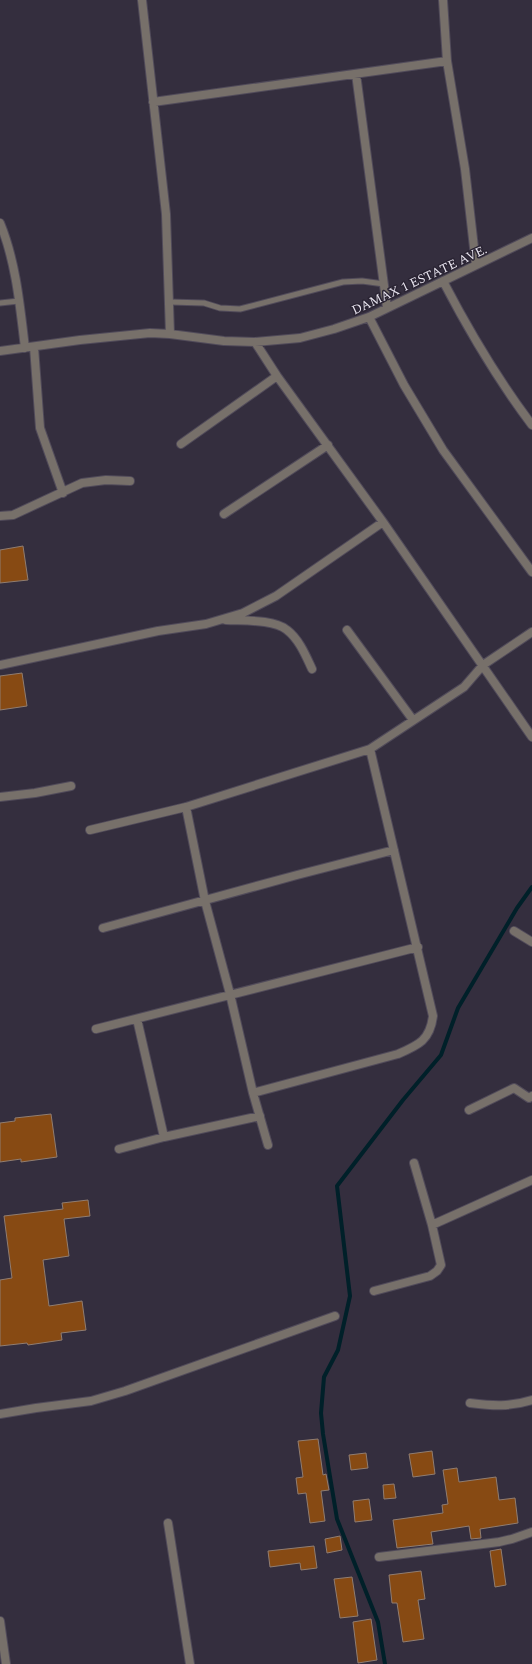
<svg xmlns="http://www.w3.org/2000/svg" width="532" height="1664" font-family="Spectral,serif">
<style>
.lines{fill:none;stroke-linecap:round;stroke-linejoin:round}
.stream{stroke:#002029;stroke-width:4}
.building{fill:#874a13;stroke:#907d71}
.service-casing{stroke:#514b5a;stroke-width:7}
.minor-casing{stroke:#514b5a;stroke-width:10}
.service{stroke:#77706a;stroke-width:5}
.minor{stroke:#77706a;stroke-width:8}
.labels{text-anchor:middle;stroke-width:3;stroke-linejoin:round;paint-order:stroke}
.street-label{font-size:13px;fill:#e9e5f0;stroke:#2a2433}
</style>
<rect width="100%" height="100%" fill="#342e3e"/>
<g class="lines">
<!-- stream -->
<path class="stream" d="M385,1664L378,1622L337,1519L323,1434L321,1413L324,1377L338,1350L350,1296L337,1186L403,1100L441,1055L458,1008L517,908L532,887"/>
</g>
<!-- building -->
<path class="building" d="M23,546L28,580L0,583V550Z
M22,673L27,706L0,710V676Z
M51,1114L57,1157L21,1162V1159L0,1162V1123L15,1121V1118Z
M88,1200L90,1216L64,1219L69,1256L43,1260L49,1306L82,1301L86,1330L61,1333L62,1340L28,1345L27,1343L0,1346V1280L12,1278L4,1216L63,1209L62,1203Z
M318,1439L323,1475L326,1474L329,1490L321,1491L325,1521L310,1523L306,1493L298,1494L296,1478L303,1477L298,1441Z
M432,1451L435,1474L413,1477L409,1454Z
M366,1453L368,1468L351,1470L349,1455Z
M457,1468L459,1482L496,1477L499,1500L515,1498L518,1523L480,1529L481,1538L471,1539L469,1526L431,1532L433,1544L397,1548L393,1520L443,1513L442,1505L448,1504L443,1470Z
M394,1484L396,1498L384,1499L383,1485Z
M369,1499L372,1520L355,1522L353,1501Z
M340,1536L342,1550L327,1553L325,1539Z
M314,1546L317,1568L301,1570L300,1563L270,1567L268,1551Z
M501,1549L506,1585L495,1587L490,1551Z
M421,1571L425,1599L418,1600L424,1639L403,1642L397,1603H392L389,1575Z
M352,1577L358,1616L340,1618L334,1579Z
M371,1619L377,1660L358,1663L353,1622Z"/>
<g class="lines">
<!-- service casing -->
<g class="service-casing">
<path id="service" d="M170,302L204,303L220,308L240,309L343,282L362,281L384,284
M0,303L19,301"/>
</g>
<!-- minor casing -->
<g class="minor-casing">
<path id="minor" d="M142,0L166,214L170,334
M443,0L447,61L465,169L476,265
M356,74L387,308
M153,102L447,61
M0,223C16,262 20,306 25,348
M443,281C469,331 498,380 532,425
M369,317L404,385L443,450L532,572
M255,342L277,376L383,522L532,737
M34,347L40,428L63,493
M0,351L80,340L150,333L170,334L224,341L255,342L300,338L334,329L369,317L532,238
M181,444L277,376
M224,514L328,445
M0,516L13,515L82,483L106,480L130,481
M226,620C243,621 274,619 287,630C299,639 306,656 312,669
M347,630L413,720
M0,665L158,631L206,624L243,613L276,596L383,522
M0,797L35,793L71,786
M186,807L205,901L230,994L253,1093L268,1145
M90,830L186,807L370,749L464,687L483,665L532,632
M103,928L297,875L394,850
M514,931L532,942
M137,1019L164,1137
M96,1029L418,947
M253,1093L398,1054C419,1045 430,1040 433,1016L370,749
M469,1110L514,1088L529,1098L532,1096
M119,1149L164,1137L260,1116
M432,1225L532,1180
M374,1291L430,1276L437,1271L441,1265L432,1225L414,1163
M470,1403C494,1406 509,1407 532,1400
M0,1414L36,1408L91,1401L125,1391L335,1316
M168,1523L190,1664
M379,1557L499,1542L512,1539L532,1532
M0,1621L6,1664"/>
</g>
<!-- service -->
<use href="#service" class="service"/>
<!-- minor -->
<use href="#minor" class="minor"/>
</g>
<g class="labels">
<!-- street labels -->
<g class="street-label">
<text transform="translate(419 279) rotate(-25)" y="5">DAMAX 1 ESTATE AVE.</text>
</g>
</g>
</svg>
